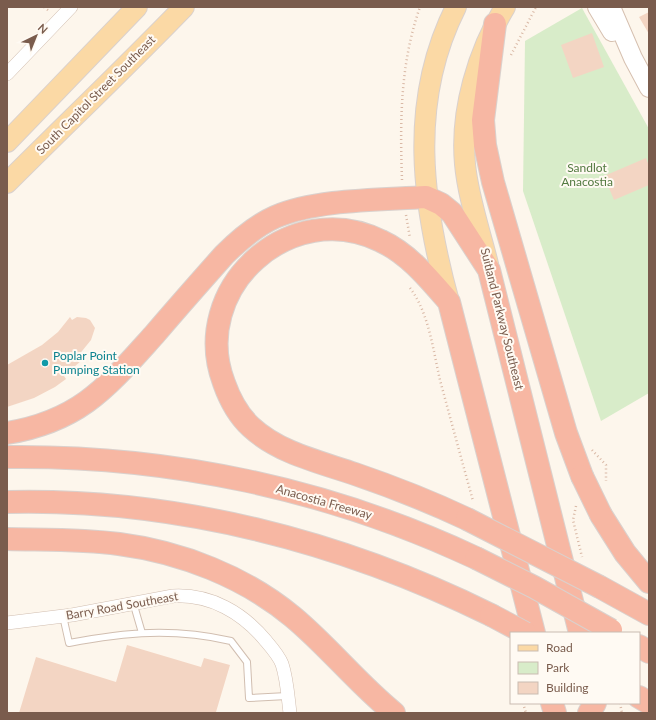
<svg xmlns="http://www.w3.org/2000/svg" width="656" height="720" font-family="Lato,sans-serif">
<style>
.green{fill:#d8ecc9}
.building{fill:#f3d5c3}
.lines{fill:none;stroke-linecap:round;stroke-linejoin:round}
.lane-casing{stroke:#d1beb0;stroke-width:8}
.street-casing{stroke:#d1beb0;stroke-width:14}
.secondary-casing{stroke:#d6c0b0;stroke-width:20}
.primary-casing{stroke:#dad1cd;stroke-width:22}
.highway-casing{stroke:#dad1cd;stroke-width:24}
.path{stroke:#d9b8a5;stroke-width:2.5;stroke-dasharray:1 3;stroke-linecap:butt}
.lane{stroke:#fff;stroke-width:6}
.street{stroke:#fff;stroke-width:13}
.secondary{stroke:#fff;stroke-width:18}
.primary{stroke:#fbd9a5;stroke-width:20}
.highway{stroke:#f7b7a3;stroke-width:22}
.highway-bridge-casing{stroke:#dad1cd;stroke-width:24;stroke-linecap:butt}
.highway-bridge{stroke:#f7b7a3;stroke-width:22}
.culture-dot{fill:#0f9aa8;stroke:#fffaf3;stroke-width:1.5}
.labels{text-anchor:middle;stroke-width:4;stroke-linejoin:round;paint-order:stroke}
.street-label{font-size:12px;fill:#7a5c4d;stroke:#fffaf3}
.park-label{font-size:12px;fill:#537a41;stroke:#fffaf3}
.culture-label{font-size:12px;fill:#0d838f;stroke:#fffaf3;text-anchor:start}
</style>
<rect width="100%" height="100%" fill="#fdf6ec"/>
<!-- green -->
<path class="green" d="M582,8L649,129V393L601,421L523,191L525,41Z"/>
<!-- building -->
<path class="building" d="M649,12V34L639,17Z
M592,33L604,67L573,78L561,45Z
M646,158L649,166V185L614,200L604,176Z
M70,317L72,320L77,317L86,318L90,320L95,328L91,340L78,356L82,360L64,376L66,379L55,387L34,398L7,407V365L42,345L58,332Z
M127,645L201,667L204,658L230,665L216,712L219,713H19L36,657L116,682Z"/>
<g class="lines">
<!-- lane casing -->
<g class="lane-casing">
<path id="lane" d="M133,602L142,633
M63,616L69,643C127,632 173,628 231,641L247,662L249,698L287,696"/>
</g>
<!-- street casing -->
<g class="street-casing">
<path id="street" d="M7,74L71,7
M7,623L72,615L173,596C211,594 243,613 266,641C272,648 279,656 282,664C287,679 288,697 290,713"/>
</g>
<!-- secondary casing -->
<g class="secondary-casing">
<path id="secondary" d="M597,7L612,32
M611,7L633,58L649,88"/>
</g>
<!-- primary casing -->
<g class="primary-casing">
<path id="primary" d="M7,142L137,7
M7,183C66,124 126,67 184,7
M488,264C480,231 468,197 465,164C460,110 478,52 505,7
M449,302C422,203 408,102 456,7"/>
</g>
<!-- highway casing -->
<g class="highway-casing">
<path id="highway" d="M495,24L483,120L485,145L493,182L566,433L582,476
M7,433C80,421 107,387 154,335C177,308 200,282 224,255C239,240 255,226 275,217C316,199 381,200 426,197L441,204L452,213L489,270L580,633
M7,457C169,455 329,489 476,558
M7,502C175,498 341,541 491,615
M601,515L625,553L649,582
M467,519C431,502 393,487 355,474C320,462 279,453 251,427C238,415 230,400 224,383C188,288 291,196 381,241C409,254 429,279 449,302L534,633
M7,539C44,540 82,539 119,544C181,552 245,577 293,617C329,647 358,684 394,713
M600,587L649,614
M639,646L649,652
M639,697L649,703
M552,703L555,713
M589,713L595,703"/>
</g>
<!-- path -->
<path class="path" d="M44,7L49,11
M511,55L536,7
M402,180C400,121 400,64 420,7
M406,215L410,238
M410,288C429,313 433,350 440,380C451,421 462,461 473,501
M592,450L606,465V481
M576,506L573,520L582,557
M523,703L526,713
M620,703L622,713"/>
<!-- lane -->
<use href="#lane" class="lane"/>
<!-- street -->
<use href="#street" class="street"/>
<!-- secondary -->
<use href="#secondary" class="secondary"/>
<!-- primary -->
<use href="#primary" class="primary"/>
<!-- highway -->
<use href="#highway" class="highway"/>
<!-- highway-bridge casing -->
<g class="highway-bridge-casing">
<path id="highway-bridge" d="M582,476L601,515
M467,519L600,587
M476,558L534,587L611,630
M491,615L525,633"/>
</g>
<!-- highway-bridge -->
<use href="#highway-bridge" class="highway-bridge"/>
</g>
<!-- markers -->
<circle class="culture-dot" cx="45" cy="363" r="4"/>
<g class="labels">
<!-- street labels -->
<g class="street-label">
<text transform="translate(96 95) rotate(-45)" y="4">South Capitol Street Southeast</text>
<text transform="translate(502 319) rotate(76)" y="4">Suitland Parkway Southeast</text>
<text transform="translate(324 502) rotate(16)" y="4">Anacostia Freeway</text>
<text transform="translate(122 606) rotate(-10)" y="4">Barry Road Southeast</text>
</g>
<!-- park labels -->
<g class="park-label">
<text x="587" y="172">Sandlot<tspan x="587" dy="14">Anacostia</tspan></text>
</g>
<!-- culture labels -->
<g class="culture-label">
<text x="53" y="360">Poplar Point<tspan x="53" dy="14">Pumping Station</tspan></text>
</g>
</g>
<!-- border -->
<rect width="656" height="720" fill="none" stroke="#7a5c4d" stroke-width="16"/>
<!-- legend -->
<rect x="510" y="632" width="130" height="72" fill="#fffaf3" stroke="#cabbb1"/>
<rect x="518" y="645" width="20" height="6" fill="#fbd9a5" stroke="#cabbb1"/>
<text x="546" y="652" font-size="12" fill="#7a5c4d">Road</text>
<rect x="518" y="662" width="20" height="12" fill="#d8ecc9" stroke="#cabbb1"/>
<text x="546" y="672" font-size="12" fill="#7a5c4d">Park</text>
<rect x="518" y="682" width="20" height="12" fill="#f3d5c3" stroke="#cabbb1"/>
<text x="546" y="692" font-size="12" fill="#7a5c4d">Building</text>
<!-- north arrow -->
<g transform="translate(36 36) rotate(43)" stroke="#fffaf3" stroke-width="3" paint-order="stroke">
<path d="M0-3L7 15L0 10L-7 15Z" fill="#7a5c4d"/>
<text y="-6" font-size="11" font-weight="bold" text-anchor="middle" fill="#7a5c4d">N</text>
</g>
</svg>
